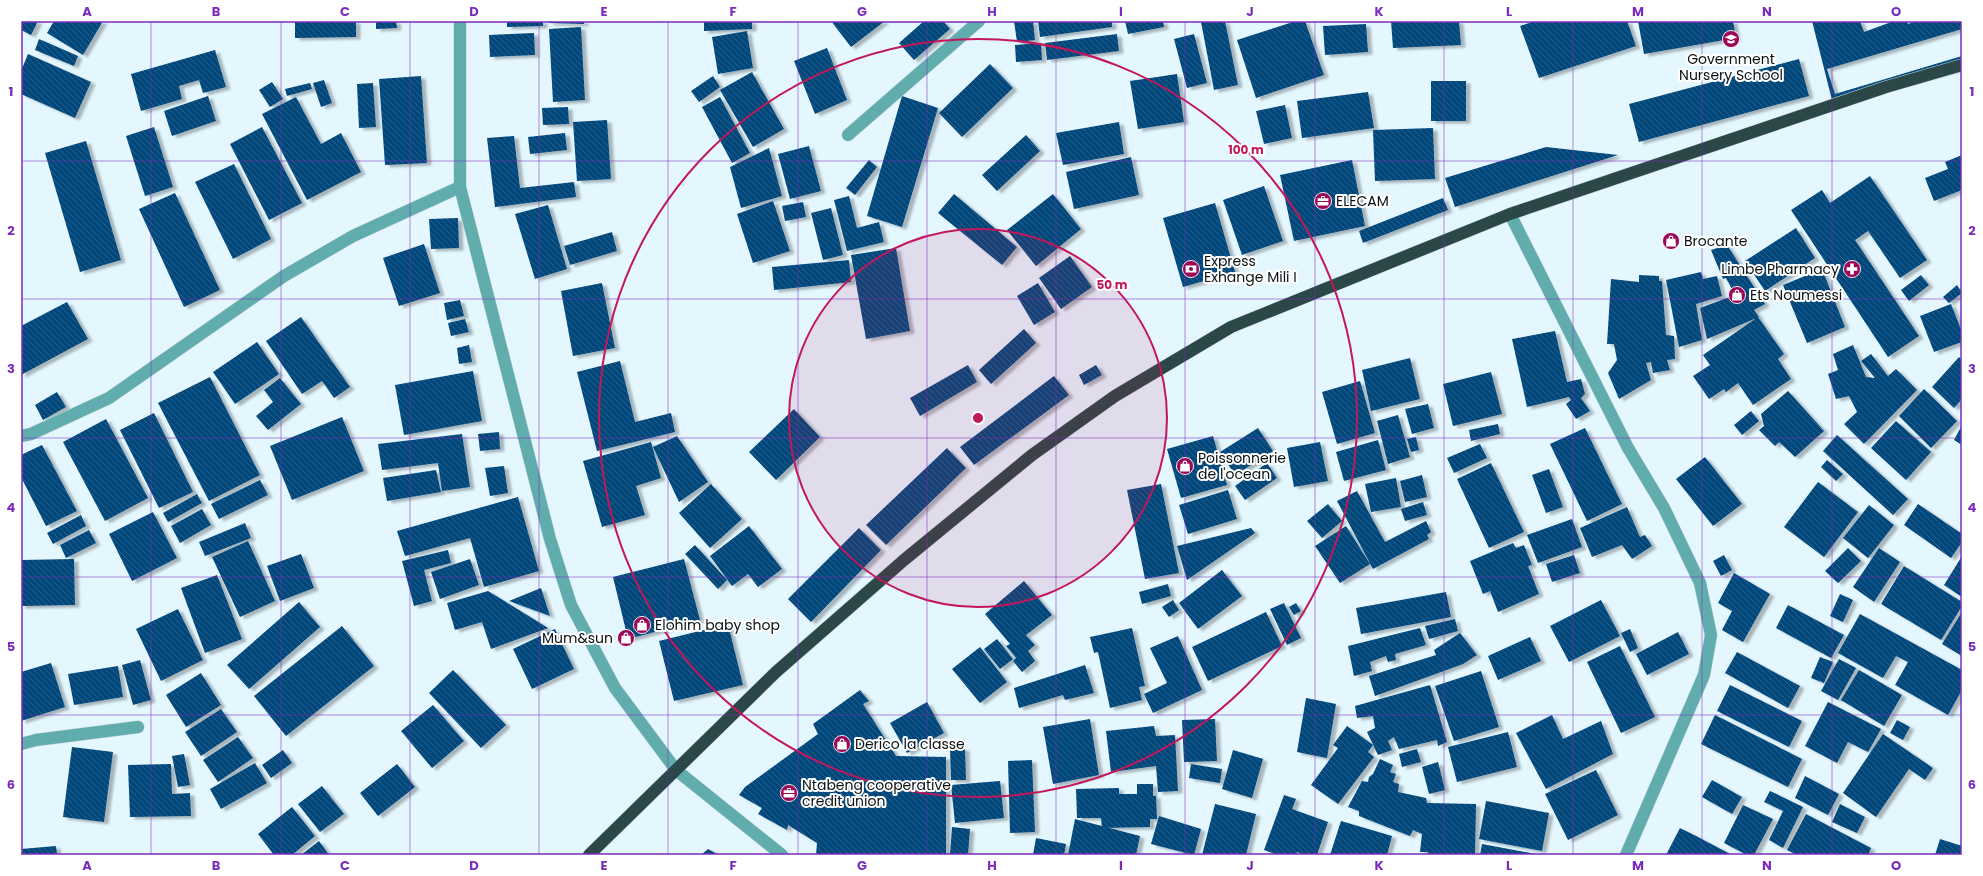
<svg xmlns="http://www.w3.org/2000/svg" width="1983" height="876" font-family="Poppins,sans-serif">
<style>
.building{fill:url(#building-back-hatch);filter:url(#shadow)}
.lines{fill:none;stroke-linecap:round;stroke-linejoin:round}
.street-casing{stroke:#c1d2d9;stroke-width:13}
.highway-casing{stroke:#c1d2d9;stroke-width:13}
.street{stroke:#61adae;stroke-width:12}
.highway{stroke:#2b4747;stroke-width:12}
.grid{fill:none;stroke:#7b2cbf;stroke-width:1;stroke-opacity:0.55}
.ring{fill:none;stroke:#c2185b;stroke-width:2}
.labels{text-anchor:middle;stroke-width:4;stroke-linejoin:round;paint-order:stroke}
.poi-label{font-size:14px;fill:#0a1113;stroke:#fff;text-anchor:start}
.centre{fill:#c2185b;stroke:#fff;stroke-width:2}
.ring-label{font-size:12px;text-anchor:middle;font-weight:bold;fill:#c2185b;stroke:#fff;stroke-width:4;stroke-linejoin:round;paint-order:stroke}
.neatline{fill:none;stroke:#7b2cbf;stroke-width:1.5}
.grid-label{font-size:13px;text-anchor:middle;font-weight:bold;fill:#7b2cbf}
</style>
<defs>
<pattern id="building-back-hatch" width="6" height="6" patternUnits="userSpaceOnUse"><rect width="6" height="6" fill="#06477c"/><path d="M-1 5l2 2M0 0l6 6M5-1l2 2" fill="none" stroke="#295e88"/></pattern>
<filter id="shadow"><feDropShadow dx="4.5" dy="2.5" stdDeviation="1" flood-color="#0004"/></filter>
</defs>
<rect width="100%" height="100%" fill="#e4f7ff"/>
<!-- building -->
<path class="building" d="M21,21H38L31,35L21,30Z
M54,21H103L83,55L47,33Z
M295,21H356V37L295,38Z
M376,21H396L397,28L376,29Z
M507,21H543V26L507,27Z
M549,21H584V24L549,23Z
M704,21H752V29L704,31Z
M831,21H885L851,47Z
M924,21H943L950,29L914,60L899,43Z
M1014,21H1033L1035,40L1017,42Z
M1038,21H1112V27L1040,37Z
M1125,21H1163L1164,27L1128,34Z
M1207,21H1225L1238,85L1214,90L1201,22Z
M1296,21H1305L1324,75L1256,98L1237,40Z
M1391,21H1459L1461,45L1393,48Z
M1535,21H1594L1596,29L1594,21H1627L1636,46L1539,78L1520,26Z
M1638,21H1733L1736,38L1644,54Z
M1812,21H1860L1864,32L1894,21H1907L1908,24L1916,21H1962V29L1827,69L1835,94L1962,56V68L1832,100Z
M1366,24L1368,52L1325,55L1323,26Z
M581,27L585,100L553,102L549,29Z
M747,31L753,68L718,74L712,37Z
M534,33L535,55L490,57L489,35Z
M1117,34L1119,51L1047,60L1045,43Z
M1194,34L1207,83L1187,88L1174,39Z
M39,39L78,56L74,66L35,50Z
M1041,43L1042,60L1016,62L1015,45Z
M827,48L847,100L815,114L794,61Z
M215,50L226,87L203,93L199,80L179,86L182,99L141,111L131,74Z
M28,54L91,82L75,118L21,94V71Z
M1799,59L1809,96L1639,142L1629,104Z
M990,64L1013,88L962,137L939,113Z
M752,72L784,129L753,147L720,90Z
M1177,74L1184,122L1138,129L1130,81Z
M421,76L427,163L385,165L379,79Z
M713,76L720,87L699,102L691,91Z
M324,80L332,103L321,107L313,83Z
M1431,81H1466V121H1431Z
M272,82L283,99L270,107L259,90Z
M310,83L312,89L287,96L285,89Z
M373,83L376,127L359,128L357,84Z
M1368,92L1374,128L1302,138L1297,101Z
M208,96L216,121L172,136L164,111Z
M902,96L938,108L902,227L867,216Z
M296,97L321,144L341,133L361,172L307,200L262,114Z
M720,97L750,153L732,163L702,107Z
M1285,105L1292,138L1264,144L1256,111Z
M568,107L569,124L543,125L542,108Z
M607,120L611,179L577,181L573,122Z
M1119,122L1124,154L1063,165L1056,133Z
M154,127L173,187L145,196L126,136Z
M262,127L302,203L269,220L230,144Z
M1433,128L1435,179L1375,181L1373,130Z
M565,133L567,150L530,154L528,137Z
M1026,135L1040,151L997,191L982,175Z
M514,136L520,188L574,182L576,197L495,207L487,138Z
M86,141L121,260L80,272L45,153Z
M809,146L821,191L790,199L778,154Z
M1546,147L1618,155L1455,207L1445,178Z
M769,148L782,196L741,208L730,167Z
M1962,155V190L1934,201L1925,178L1948,169L1945,162Z
M1131,157L1139,195L1074,209L1066,172Z
M869,160L877,167L855,195L846,188Z
M1352,160L1365,226L1294,241L1280,175Z
M234,164L271,239L233,259L195,182Z
M1870,176L1927,260L1900,278L1868,231L1855,240L1919,336L1888,357L1791,210L1822,190L1830,203Z
M1264,186L1283,241L1242,255L1223,200Z
M175,193L220,290L184,307L139,209Z
M954,194L1017,247L1002,265L938,213Z
M1053,194L1081,229L1036,266L1007,230Z
M849,196L857,228L879,222L884,242L847,251L834,200Z
M1443,198L1448,210L1363,243L1359,231Z
M773,201L790,251L753,263L737,214Z
M803,202L806,217L785,221L782,206Z
M1215,203L1235,272L1183,287L1163,218Z
M548,205L567,269L535,279L515,214Z
M831,208L843,255L823,260L811,213Z
M458,218L459,248L431,249L429,219Z
M1796,228L1815,258L1765,291L1745,261Z
M612,232L617,251L570,265L564,246Z
M424,244L440,293L399,306L383,258Z
M1727,245L1765,304L1754,310L1759,317L1707,339L1700,308L1735,295L1726,278L1723,279L1711,250Z
M896,248L910,331L866,339L851,255Z
M1070,256L1092,287L1061,309L1039,278Z
M849,260L851,282L774,290L772,267Z
M1822,269L1845,327L1807,343L1783,285Z
M1701,272L1703,279L1717,276L1722,296L1696,304L1702,340L1679,347L1666,280Z
M1639,275L1659,276V281H1662L1666,335L1674,336L1675,359L1667,360L1670,370L1653,373L1651,362L1646,363L1651,380L1619,399L1608,373L1617,360L1614,344H1607L1611,279L1639,282Z
M1921,275L1929,285L1909,301L1901,290Z
M602,283L615,348L573,356L561,291Z
M1038,283L1055,312L1034,325L1017,296Z
M1957,285L1962,293L1949,303L1943,297Z
M460,300L464,316L447,320L444,303Z
M67,302L88,339L21,375V326Z
M1951,304L1962,332V342L1934,352L1920,316Z
M301,317L350,387L334,398L322,381L302,394L266,341Z
M1758,317L1784,354L1778,359L1791,379L1753,405L1738,383L1726,392L1724,389L1709,399L1693,376L1710,365L1703,355Z
M465,319L469,332L451,336L448,323Z
M1024,329L1036,343L991,384L979,370Z
M1555,331L1567,382L1581,379L1585,394L1581,398L1590,411L1576,419L1566,404L1571,400L1569,397L1527,407L1512,339Z
M257,342L279,374L235,404L213,372Z
M469,345L472,362L459,364L457,348Z
M1853,345L1866,377L1875,378L1861,361L1871,354L1888,376L1896,369L1917,390L1864,444L1844,424L1857,412L1849,396L1836,399L1828,374L1838,370L1833,354Z
M1959,357L1962,360V399L1954,408L1932,387Z
M1410,358L1420,399L1371,411L1362,370Z
M620,361L635,422L671,413L675,432L597,451L577,372Z
M968,365L977,382L920,416L910,398Z
M1096,365L1102,375L1084,385L1079,375Z
M473,371L482,421L404,435L395,385Z
M1491,372L1502,414L1453,426L1443,384Z
M1054,376L1069,395L974,465L960,447Z
M210,377L260,475L209,501L158,403Z
M280,378L301,404L268,430L256,416L273,402L264,390Z
M1360,381L1375,433L1337,444L1322,392Z
M1924,389L1957,421L1931,448L1899,416Z
M1788,391L1824,431L1795,457L1779,442L1775,446L1759,430L1764,426L1761,414Z
M57,392L66,407L43,420L35,405Z
M1428,404L1434,428L1412,434L1405,409Z
M794,409L820,437L776,480L749,452Z
M1751,411L1759,421L1742,435L1734,425Z
M154,413L193,492L159,508L120,430Z
M1398,415L1410,457L1388,464L1377,421Z
M342,417L364,471L292,500L270,446Z
M106,419L148,498L105,521L63,442Z
M1896,421L1931,452L1906,480L1871,448Z
M1498,424L1500,434L1471,441L1469,430Z
M1962,425V445L1954,440Z
M1258,428L1273,451L1235,475L1220,452Z
M1585,428L1622,504L1587,521L1550,444Z
M499,432L500,449L480,451L478,434Z
M462,434L470,487L442,491L438,463L382,470L378,444Z
M1837,435L1908,499L1893,515L1823,451Z
M677,436L708,482L679,502L653,447Z
M1213,436L1227,485L1181,498L1167,449Z
M1416,437L1419,450L1411,452L1407,439Z
M1378,440L1386,470L1344,481L1336,452Z
M651,442L661,478L636,486L645,515L602,527L583,461Z
M1320,442L1328,481L1294,487L1287,448Z
M1480,444L1487,458L1454,473L1447,458Z
M42,445L77,511L46,526L21,477V455Z
M947,448L966,468L886,545L866,525Z
M1705,457L1742,504L1713,526L1676,479Z
M1827,460L1843,474L1836,481L1821,467Z
M1267,463L1277,478L1245,500L1235,486Z
M1491,463L1524,532L1489,548L1457,479Z
M504,466L508,493L490,496L485,468Z
M1549,469L1563,507L1546,513L1532,475Z
M436,470L441,492L387,501L383,478Z
M1422,475L1427,497L1405,502L1400,481Z
M1396,478L1401,507L1371,512L1365,484Z
M260,480L268,495L219,519L211,504Z
M1818,482L1858,512L1824,557L1784,527Z
M711,484L742,519L710,548L679,513Z
M1161,484L1179,573L1145,579L1127,490Z
M1228,490L1237,519L1188,534L1179,505Z
M1357,491L1385,542L1426,521L1431,532L1427,535L1429,539L1373,569L1337,501Z
M197,494L202,503L168,522L163,513Z
M518,497L539,571L484,587L470,538L405,556L397,531Z
M1423,502L1427,515L1405,521L1401,509Z
M1328,504L1342,521L1322,538L1307,521Z
M1918,504L1962,534V542L1951,558L1904,525Z
M1869,505L1894,525L1868,558L1843,538Z
M1627,507L1640,537L1645,535L1652,546L1632,559L1622,545L1592,557L1580,528Z
M202,509L211,525L180,543L171,526Z
M153,512L177,558L132,581L109,534Z
M81,515L86,526L53,544L47,533Z
M1572,519L1582,547L1538,563L1527,535Z
M245,523L251,538L205,556L199,542Z
M749,526L782,569L758,587L748,574L732,586L710,556Z
M1346,526L1370,564L1340,583L1315,546Z
M859,528L881,550L811,622L788,599Z
M1251,528L1255,533L1187,580L1177,546Z
M89,530L96,543L66,558L60,545Z
M248,541L275,601L240,617L212,557Z
M1513,543L1516,548L1524,545L1532,565L1528,566L1539,594L1498,612L1490,591L1483,594L1470,561Z
M695,545L727,580L718,589L685,554Z
M1848,548L1861,561L1838,583L1825,571Z
M1879,548L1900,562L1874,602L1853,587Z
M448,550L451,563L424,570L432,601L414,606L402,561Z
M301,554L314,588L280,601L267,566Z
M1574,555L1580,573L1552,582L1546,564Z
M1724,555L1732,570L1721,576L1713,561Z
M1962,556V597L1944,585Z
M74,559L75,605L21,606V560Z
M470,559L479,585L440,599L431,572Z
M684,559L700,620L628,639L613,577Z
M1904,566L1962,602V606L1941,640L1881,604Z
M1222,570L1242,596L1198,629L1179,603Z
M1734,573L1770,594L1743,642L1722,630L1732,611L1718,603Z
M217,575L242,639L205,653L181,588Z
M1024,581L1052,615L1026,635L1035,645L1028,651L1035,661L1022,672L1013,661L1016,658L1006,646L1010,644L985,614Z
M1168,584L1171,596L1142,604L1139,592Z
M541,588L550,616L509,601Z
M488,591L548,628L491,649L482,622L455,630L447,603Z
M1446,592L1451,617L1361,634L1356,608Z
M1840,594L1853,600L1843,622L1830,616Z
M1173,600L1179,610L1169,617L1162,607Z
M1601,600L1620,636L1569,662L1550,626Z
M299,602L320,627L249,689L227,665Z
M1284,603L1301,638L1287,645L1270,609Z
M1296,603L1301,611L1294,615L1289,607Z
M1788,605L1844,635L1831,658L1776,628Z
M178,609L203,660L161,681L136,629Z
M1266,612L1282,646L1208,681L1192,647Z
M1962,612V656L1942,644Z
M1860,614L1962,670V690L1948,715L1895,685L1908,662L1896,656L1883,678L1838,653Z
M1455,619L1458,631L1429,639L1425,626Z
M728,624L743,685L674,701L659,641Z
M342,626L374,666L286,736L254,696Z
M1132,628L1145,686L1139,687L1142,700L1110,708L1098,652L1094,653L1090,637Z
M1420,628L1426,645L1395,654L1396,660L1388,662L1386,656L1370,662L1372,671L1354,676L1348,646Z
M555,629L574,669L532,689L513,649Z
M1630,629L1638,648L1630,652L1621,633Z
M1678,632L1689,654L1647,675L1636,654Z
M1460,633L1477,655L1463,664L1375,696L1369,676L1436,655L1434,650Z
M1178,636L1202,690L1153,713L1144,694L1167,683L1150,648Z
M1530,637L1541,661L1498,680L1488,656Z
M997,639L1013,659L1000,669L984,649Z
M1620,646L1655,717L1621,733L1587,662Z
M980,647L1007,682L980,703L952,669Z
M1737,652L1800,686L1788,708L1725,673Z
M1820,657L1833,662L1824,683L1811,678Z
M1839,659L1856,668L1838,700L1821,691Z
M140,660L151,700L133,705L122,665Z
M51,663L65,707L21,721V672Z
M1085,665L1094,693L1065,700L1063,695L1019,708L1014,688Z
M118,666L123,697L74,705L68,674Z
M453,670L506,725L481,748L429,693Z
M1859,670L1902,695L1884,726L1841,700Z
M1481,671L1499,727L1454,741L1435,686Z
M201,673L221,705L186,727L166,695Z
M1430,685L1447,742L1438,746L1437,740L1399,749L1394,737L1388,741L1392,750L1378,755L1367,732L1375,728L1373,716L1357,718L1355,706Z
M1730,685L1802,721L1789,747L1717,711Z
M860,690L869,701L863,704L896,756L946,757V855H816L817,843L788,825L787,830L758,814L762,808L739,795L745,787L818,734L813,724Z
M1306,698L1336,704L1327,758L1297,752Z
M927,702L944,733L907,753L890,723Z
M1828,702L1881,729L1868,752L1848,742L1837,763L1805,746Z
M433,705L464,741L432,768L401,731Z
M221,709L237,732L201,756L185,732Z
M1552,715L1563,739L1601,721L1613,754L1546,789L1516,733Z
M1715,715L1802,759L1788,787L1701,744Z
M1090,719L1099,775L1053,784L1043,727Z
M1215,719L1217,761L1184,762L1182,720Z
M1897,720L1910,727L1903,740L1890,733Z
M1154,726L1156,736L1175,735L1178,791L1158,792L1156,766L1111,772L1106,731Z
M1347,726L1373,745L1368,752L1374,757L1338,804L1311,785L1338,748L1333,745Z
M1508,732L1517,767L1457,782L1448,747Z
M1883,734L1933,768L1925,780L1909,769L1876,817L1843,793Z
M238,737L253,758L218,782L203,760Z
M72,747L113,752L104,822L63,817Z
M965,748L966,780H951L950,749Z
M1417,749L1421,762L1402,767L1399,754Z
M283,750L292,763L271,778L262,765Z
M1233,750L1263,759L1252,798L1222,789Z
M184,754L190,785L178,787L172,756Z
M1380,759L1393,765L1390,772L1396,774L1393,782L1399,784L1398,792L1426,798L1427,803L1476,804L1475,855H1428V852H1420L1422,834L1413,830L1410,836L1359,816V811L1348,807L1362,781L1368,782L1369,777L1373,774Z
M1032,760L1035,832L1010,833L1008,761Z
M1438,762L1445,790L1429,794L1422,767Z
M255,763L267,783L221,809L210,789Z
M171,764L172,794L190,793L191,816L130,817L128,765Z
M397,764L415,787L378,816L360,793Z
M1191,764L1222,769L1220,783L1189,778Z
M1596,770L1618,815L1568,840L1545,794Z
M1805,776L1839,794L1828,815L1795,798Z
M1712,780L1742,797L1732,814L1702,797Z
M1000,781L1004,818L955,823L951,785Z
M1137,784H1153V796H1156L1157,819H1150V827L1102,828L1101,818H1077L1076,789L1119,788V794H1137Z
M322,786L344,814L320,832L298,804Z
M1770,791L1803,807L1783,848L1769,840L1783,811L1764,802Z
M1284,795L1296,799L1292,809L1328,822L1317,855H1305L1297,852L1296,855H1278L1264,850Z
M1486,801L1549,813L1542,851L1479,839Z
M1215,804L1256,814L1246,855H1202Z
M1840,804L1865,817L1857,833L1832,822Z
M1743,805L1773,819L1754,855H1747L1724,843Z
M292,807L315,836L292,855H274L258,834Z
M1806,814L1871,848L1868,855H1797L1787,850Z
M1159,816L1201,829L1194,855L1151,844Z
M1075,819L1140,836L1136,855H1068Z
M1341,821L1392,836L1387,855H1330Z
M952,827L970,829L968,855H950Z
M1680,828L1696,836L1732,855H1666Z
M1036,838L1066,844L1064,855H1033Z
M1940,839L1962,846V855H1935Z
M319,841L329,855H301Z
M1482,844L1536,854V855H1480Z
M56,846L57,855H22L21,849Z
M708,849L719,855H701Z"/>
<g class="lines">
<!-- street casing -->
<g class="street-casing">
<path id="street" d="M460,21V187L550,539L571,605L615,688L676,770L782,855
M848,135L979,21
M1510,214L1628,448L1664,508L1700,583L1711,635L1704,675L1626,855
M21,436L31,434L109,398L284,276L353,236L460,187
M21,744L36,740L138,727"/>
</g>
<!-- highway casing -->
<g class="highway-casing">
<path id="highway" d="M589,855L776,672L904,560L1032,455L1115,396L1231,327L1510,214L1886,87L1962,65"/>
</g>
<!-- street -->
<use href="#street" class="street"/>
<!-- highway -->
<use href="#highway" class="highway"/>
</g>
<!-- grid -->
<path class="grid" d="M151,21V855M281,21V855M410,21V855M539,21V855M668,21V855M798,21V855M927,21V855M1056,21V855M1185,21V855M1315,21V855M1444,21V855M1573,21V855M1702,21V855M1832,21V855M21,161H1962M21,299H1962M21,438H1962M21,577H1962M21,715H1962"/>
<!-- distance rings -->
<circle cx="978" cy="418" r="189" fill="#c2185b" fill-opacity=".12"/>
<g class="ring">
<circle cx="978" cy="418" r="189"/>
<circle cx="978" cy="418" r="379"/>
</g>
<!-- icons -->
<defs>
<g id="school-disc" transform="scale(0.9)"><circle r="9.5" fill="#9b0757" stroke="#fff"/><path d="M0-5L7-2L0 1L-7-2ZM-4 1L0 2.5L4 1V4Q0 6-4 4Z" fill="#fff"/></g>
<g id="office-disc" transform="scale(0.9)"><circle r="9.5" fill="#9b0757" stroke="#fff"/><path d="M-6-3h4V-5.5h4V-3h4V5H-6ZM-1-4.5V-3h2v-1.5ZM-6 0V1H6V0Z" fill="#fff"/></g>
<g id="shop-disc" transform="scale(0.9)"><circle r="9.5" fill="#9b0757" stroke="#fff"/><path d="M-5-2.5h2.3a2.7 3.5 0 0 1 5.4 0H5L5.5 6h-11ZM-1.5-2.5h3a1.5 2.3 0 0 0-3 0Z" fill="#fff"/></g>
<g id="bank-disc" transform="scale(0.9)"><circle r="9.5" fill="#9b0757" stroke="#fff"/><path d="M-6-4H6V4H-6ZM0-2.3a2.3 2.3 0 1 0 0 4.6a2.3 2.3 0 1 0 0-4.6Z" fill="#fff"/></g>
<g id="pharmacy-disc" transform="scale(0.9)"><circle r="9.5" fill="#9b0757" stroke="#fff"/><path d="M-2-6h4v4h4v4h-4v4h-4v-4h-4v-4h4Z" fill="#fff"/></g>
</defs>
<g fill-rule="evenodd">
<use href="#school-disc" x="1731" y="39"/>
<use href="#office-disc" x="1323" y="201"/>
<use href="#shop-disc" x="1671" y="241"/>
<use href="#bank-disc" x="1191" y="269"/>
<use href="#pharmacy-disc" x="1852" y="269"/>
<use href="#shop-disc" x="1737" y="295"/>
<use href="#shop-disc" x="1185" y="466"/>
<use href="#shop-disc" x="642" y="625"/>
<use href="#shop-disc" x="626" y="638"/>
<use href="#shop-disc" x="842" y="744"/>
<use href="#office-disc" x="789" y="793"/>
</g>
<g class="labels">
<!-- poi labels -->
<g class="poi-label">
<text x="1731" y="64" text-anchor="middle">Government<tspan x="1731" dy="16">Nursery School</tspan></text>
<text x="1336" y="206">ELECAM</text>
<text x="1684" y="246">Brocante</text>
<text x="1204" y="266">Express<tspan x="1204" dy="16">Exhange Mili I</tspan></text>
<text x="1839" y="274" text-anchor="end">Limbe Pharmacy</text>
<text x="1750" y="300">Ets Noumessi</text>
<text x="1198" y="463">Poissonnerie<tspan x="1198" dy="16">de l'ocean</tspan></text>
<text x="655" y="630">Elohim baby shop</text>
<text x="613" y="643" text-anchor="end">Mum&amp;sun</text>
<text x="855" y="749">Derico la classe</text>
<text x="802" y="790">Ntabeng cooperative<tspan x="802" dy="16">credit union</tspan></text>
</g>
</g>
<circle cx="978" cy="418" r="6" class="centre"/>
<g class="ring-label">
<text x="1246" y="154">100 m</text>
<text x="1112" y="289">50 m</text>
</g>
<!-- border -->
<rect width="1983" height="876" fill="none" stroke="#ffffff" stroke-width="44"/>
<rect x="22" y="22" width="1939" height="832" class="neatline"/>
<g class="grid-label">
<text x="87" y="16">A</text>
<text x="216" y="16">B</text>
<text x="345" y="16">C</text>
<text x="474" y="16">D</text>
<text x="604" y="16">E</text>
<text x="733" y="16">F</text>
<text x="862" y="16">G</text>
<text x="992" y="16">H</text>
<text x="1121" y="16">I</text>
<text x="1250" y="16">J</text>
<text x="1379" y="16">K</text>
<text x="1509" y="16">L</text>
<text x="1638" y="16">M</text>
<text x="1767" y="16">N</text>
<text x="1896" y="16">O</text>
<text x="11" y="96">1</text>
<text x="1972" y="96">1</text>
<text x="11" y="235">2</text>
<text x="1972" y="235">2</text>
<text x="11" y="373">3</text>
<text x="1972" y="373">3</text>
<text x="11" y="512">4</text>
<text x="1972" y="512">4</text>
<text x="11" y="651">5</text>
<text x="1972" y="651">5</text>
<text x="11" y="789">6</text>
<text x="1972" y="789">6</text>
<text x="87" y="870">A</text>
<text x="216" y="870">B</text>
<text x="345" y="870">C</text>
<text x="474" y="870">D</text>
<text x="604" y="870">E</text>
<text x="733" y="870">F</text>
<text x="862" y="870">G</text>
<text x="992" y="870">H</text>
<text x="1121" y="870">I</text>
<text x="1250" y="870">J</text>
<text x="1379" y="870">K</text>
<text x="1509" y="870">L</text>
<text x="1638" y="870">M</text>
<text x="1767" y="870">N</text>
<text x="1896" y="870">O</text>
</g>
</svg>
